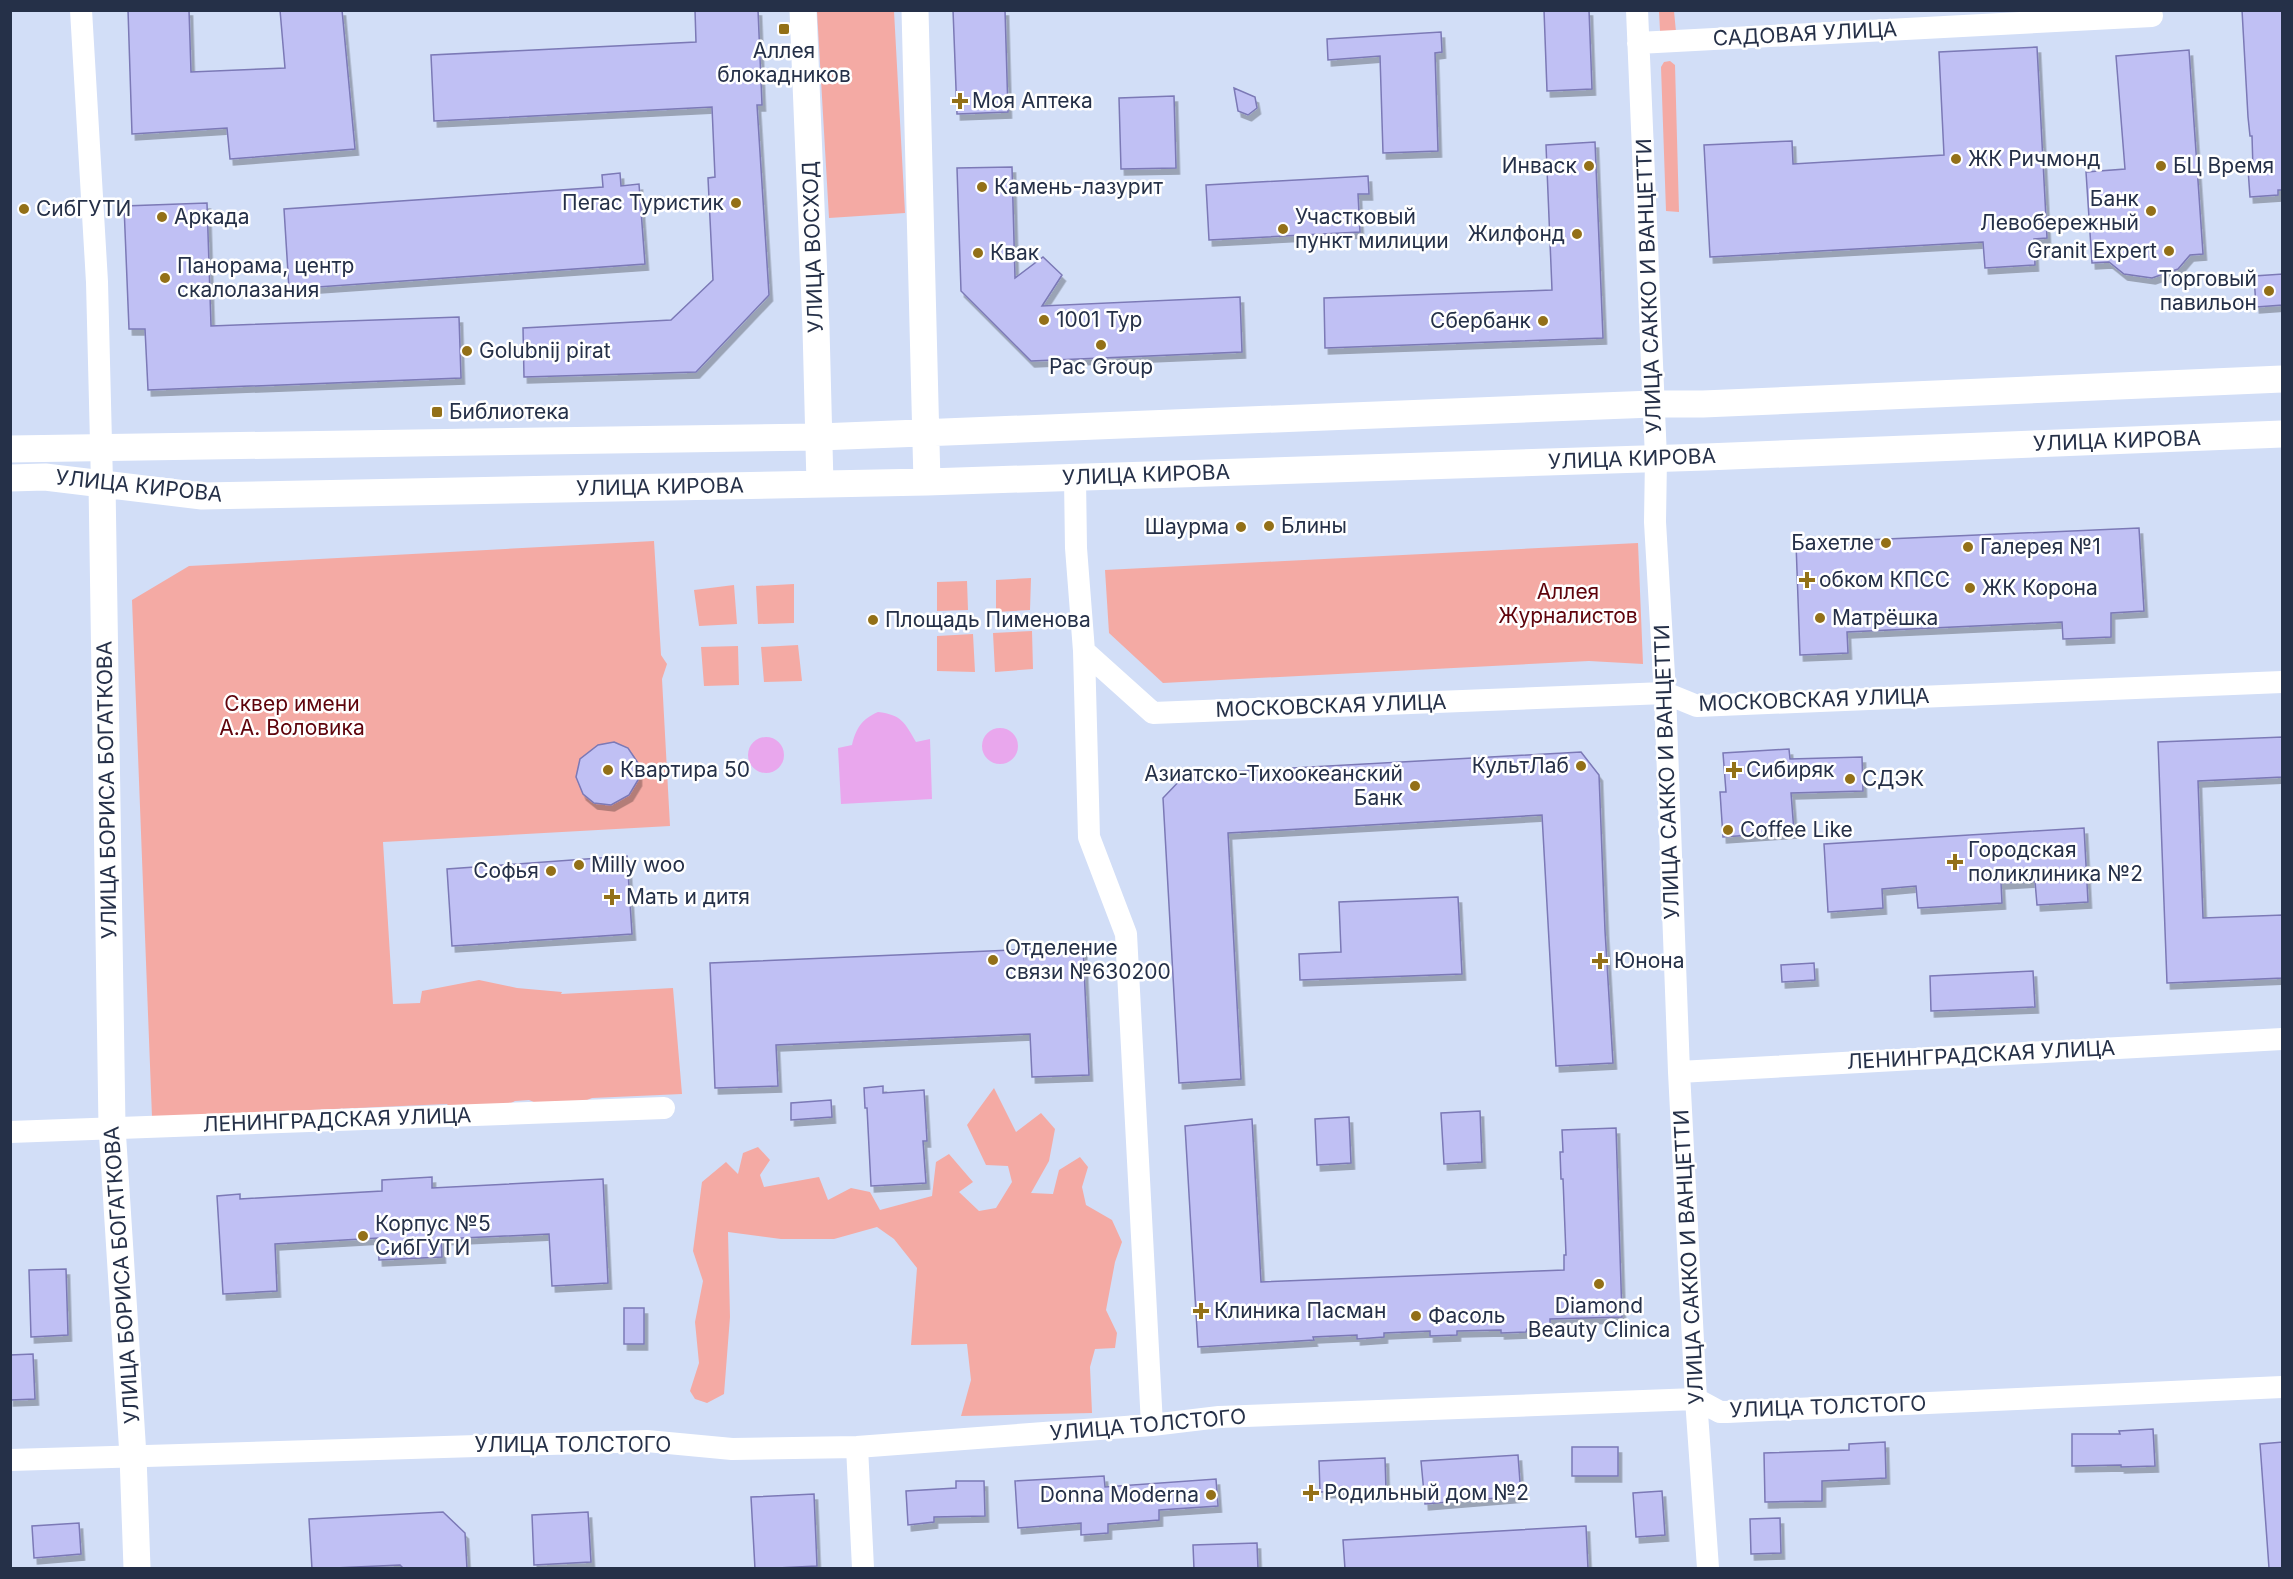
<svg xmlns="http://www.w3.org/2000/svg" width="2293" height="1579" font-family="Inter,sans-serif">
<style>
.green{fill:#f4aaa4}
.water{fill:#e9a7ed}
.building{fill:#c0c0f4;stroke:#7b79b6;stroke-width:1.5;filter:url(#shadow)}
.lines{fill:none;stroke-linecap:round;stroke-linejoin:round}
.minor{stroke:#fff;stroke-width:22}
.major{stroke:#fff;stroke-width:27}
.poi-dot{fill:#937018;stroke:#fff;stroke-width:2}
.labels{text-anchor:middle;stroke-width:5;stroke-linejoin:round;paint-order:stroke}
.street-label{font-size:21px;fill:#253048;stroke:#fff}
.poi-label{font-size:21px;fill:#253048;stroke:#fff;text-anchor:start}
.park-label{font-size:21px;fill:#5e030b;stroke:#fff}
</style>
<defs>
<filter id="shadow"><feDropShadow dx="3.5" dy="6" stdDeviation="0" flood-color="#0004"/></filter>
</defs>
<rect width="100%" height="100%" fill="#d2def7"/>
<!-- green -->
<path class="green" d="M817,11H894L905,213L829,218Z
M1659,11H1674L1676,32L1660,31Z
M1670,61L1675,65L1679,212L1666,211L1661,67L1664,62Z
M654,541L661,655L667,664L662,679L670,826L383,842L393,1004L420,1003L422,991L479,980L517,988L562,992L561,994L673,988L682,1094L592,1098L575,1105L548,1108L529,1100L515,1101L499,1109L454,1113L447,1104L152,1117L132,600L189,566Z
M1638,543L1643,664L1589,661L1163,683L1109,633L1105,570Z
M1031,578L1030,610L996,612V580Z
M967,581L968,610L937,611V582Z
M794,584V623L758,624L756,586Z
M734,585L737,624L699,626L694,590Z
M1032,631L1033,669L995,672L993,633Z
M973,634L975,672L937,671V636Z
M798,645L802,681L764,682L761,647Z
M738,646L739,685L704,686L701,647Z
M994,1088L1016,1132L1041,1113L1055,1129L1049,1161L1031,1193L1053,1194L1059,1170L1080,1157L1088,1167L1082,1187L1086,1205L1112,1220L1122,1242L1115,1262L1106,1310L1117,1333L1115,1348L1095,1349L1090,1367L1092,1413L961,1416L971,1380L967,1344L911,1345L917,1268L894,1239L877,1227L834,1239H781L728,1232L730,1317L724,1394L707,1403L695,1399L690,1391L699,1363L695,1322L703,1281L693,1251L702,1182L726,1162L738,1174L743,1153L758,1147L770,1160L760,1175L764,1187L819,1177L828,1200L851,1188L870,1192L880,1210L932,1196L936,1162L949,1154L973,1182L959,1192L979,1211L996,1208L1012,1182L1008,1166L986,1165L967,1125Z"/>
<!-- water -->
<path class="water" d="M878,712C902,715 904,722 916,742L930,739L932,799L841,804L838,748L852,745C856,728 862,719 878,712Z
M982 746a18 18 0 1 1 36 0a18 18 0 1 1-36 0Z
M748 755a18 18 0 1 1 36 0a18 18 0 1 1-36 0Z"/>
<!-- building -->
<path class="building" d="M128,10H189L191,72L285,68L280,10H342L355,149L230,159L227,128L132,134Z
M695,10H758L762,105H757L769,295L696,372L524,377L523,328L671,320L713,280L708,178L715,177L712,107L434,121L431,55L696,42Z
M953,10H1005L1008,112L957,114Z
M1544,10H1589L1592,89L1547,91Z
M2242,10H2283V190H2278V195L2250,197L2248,169H2253L2252,136H2250L2248,117Z
M1441,32L1442,52L1435,53L1438,151L1383,153L1380,56L1328,60L1327,39Z
M2037,47L2047,238L2034,239L2035,265L1985,268L1983,242L1710,257L1704,145L1792,141L1793,164L1944,155L1939,52Z
M2189,50L2203,254L2190,255L2178,269L2152,278L2124,274L2109,262L2092,263L2086,172L2125,169L2116,56Z
M1234,88L1255,97L1257,108L1248,115L1238,111Z
M1174,96L1176,168L1121,169L1119,98Z
M1595,142L1603,338L1325,348L1324,298L1552,290L1546,145Z
M1012,167L1015,278L1043,257L1062,275L1042,306L1240,297L1242,352L1031,361L961,291L957,168Z
M620,173L621,186L639,184L645,264L289,289L284,209L603,187L602,175Z
M1368,176L1369,194H1358L1360,232L1209,240L1206,185Z
M207,203L211,326L459,317L461,378L148,390L145,329H129L124,206Z
M2283,274V305L2256,307L2254,276Z
M2139,528L2144,611L2111,613V637L2063,639L2062,622L1847,632L1848,653L1800,655L1796,543Z
M2283,737V777L2198,781L2203,918L2283,915V978L2167,983L2158,742Z
M614,742L628,748L638,763V780L629,795L611,805L594,803L583,794L576,777L580,759L598,745Z
M1789,749L1790,759L1862,757L1863,791L1791,793L1794,832L1723,837L1720,792H1726L1723,753Z
M1581,752L1599,775L1605,931L1613,1063L1556,1066L1542,815L1228,833L1241,1079L1179,1083L1163,798L1186,774Z
M2084,828L2088,902L2037,905L2035,881L2001,883L2002,903L1918,908L1916,886L1882,889L1883,908L1828,912L1824,844Z
M627,856L632,934L452,946L447,869Z
M1458,897L1462,974L1300,980L1299,954L1341,952L1339,902Z
M1083,947L1089,1075L1032,1077L1030,1034L776,1045L778,1086L715,1088L710,963Z
M1814,963L1815,980L1782,982L1781,965Z
M2033,971L2035,1007L1931,1011L1930,976Z
M883,1086V1093L924,1090L927,1141H923L926,1183L871,1186L867,1108H865L864,1088Z
M831,1100L832,1117L791,1120V1103Z
M1480,1111L1482,1162L1444,1164L1441,1113Z
M1349,1117L1351,1163L1317,1165L1315,1119Z
M1252,1119L1261,1282L1564,1270V1255H1566L1563,1179H1561L1560,1152H1563L1562,1130L1616,1128L1622,1317L1550,1319V1328L1527,1329L1526,1332L1501,1333V1330L1457,1331V1335L1430,1336V1331L1384,1333V1337L1357,1339V1335L1313,1337L1314,1340L1198,1347L1185,1126Z
M432,1177V1188L603,1179L608,1283L552,1286L549,1234L441,1239L442,1257L379,1260L378,1238L275,1244L277,1291L223,1294L217,1196L240,1194V1199L382,1191V1180Z
M66,1269L68,1335L31,1337L29,1270Z
M624,1308H644V1344H624Z
M33,1354L35,1399L10,1400V1355Z
M2153,1429L2155,1466L2121,1467V1465L2072,1466V1434H2120L2119,1431Z
M1885,1442L1886,1478L1822,1481V1501L1765,1502L1764,1453L1849,1450V1444Z
M2283,1442V1568H2269L2260,1444Z
M1572,1447H1618V1476H1572Z
M1518,1455L1521,1496L1425,1504L1421,1461Z
M1385,1458L1386,1490L1320,1492L1319,1461Z
M1104,1476L1105,1487L1216,1479L1218,1506L1159,1510V1520L1108,1524V1533L1081,1535V1523L1018,1528L1015,1481Z
M956,1481H984L985,1516L934,1517V1522L908,1525L906,1491L956,1488Z
M1662,1491L1665,1535L1636,1537L1633,1493Z
M814,1494L817,1566L755,1569L751,1497Z
M443,1512L465,1533L467,1569H404L400,1565L312,1569L309,1519Z
M588,1512L591,1562L534,1565L532,1515Z
M1780,1518L1781,1553L1751,1554L1750,1519Z
M79,1523L81,1554L34,1558L32,1526Z
M1586,1526L1588,1569H1345L1343,1540Z
M1257,1543L1258,1569H1194L1193,1545Z"/>
<g class="lines">
<!-- minor -->
<path class="minor" d="M81,10L97,282L102,483
M1637,10L1656,458L1655,522L1665,693L1679,1072L1696,1399L1708,1568
M1638,43L2152,16
M1075,478L1076,548L1084,651L1089,837L1126,934L1152,1425
M1084,651L1153,713L1665,693L1697,706L2282,682
M1679,1072L2282,1039
M10,1132L664,1108
M857,1447L863,1568
M10,1460L647,1441L732,1449L857,1447L1152,1425L1219,1417L1696,1399L1720,1412H1727L2282,1387"/>
<!-- major -->
<path class="major" d="M803,10L816,328L820,484
M915,10L927,482
M10,449L819,437L1653,404H1703L2282,379
M10,478L45,477L202,496L927,482L1706,457L2282,434
M102,483L112,1127L133,1456L137,1568"/>
</g>
<!-- markers -->
<g class="poi-dot">
<rect x="778" y="23" width="12" height="12" rx="3"/>
<path d="M957 92h6v6h6v6h-6v6h-6v-6h-6v-6h6z"/>
<circle cx="1956" cy="159" r="6"/>
<circle cx="1589" cy="166" r="6"/>
<circle cx="2161" cy="166" r="6"/>
<circle cx="982" cy="187" r="6"/>
<circle cx="736" cy="203" r="6"/>
<circle cx="24" cy="209" r="6"/>
<circle cx="2151" cy="211" r="6"/>
<circle cx="162" cy="217" r="6"/>
<circle cx="1283" cy="229" r="6"/>
<circle cx="1577" cy="234" r="6"/>
<circle cx="2169" cy="251" r="6"/>
<circle cx="978" cy="253" r="6"/>
<circle cx="165" cy="278" r="6"/>
<circle cx="2269" cy="291" r="6"/>
<circle cx="1044" cy="320" r="6"/>
<circle cx="1543" cy="321" r="6"/>
<circle cx="1101" cy="345" r="6"/>
<circle cx="467" cy="351" r="6"/>
<rect x="431" y="406" width="12" height="12" rx="3"/>
<circle cx="1269" cy="526" r="6"/>
<circle cx="1241" cy="527" r="6"/>
<circle cx="1886" cy="543" r="6"/>
<circle cx="1968" cy="547" r="6"/>
<path d="M1804 571h6v6h6v6h-6v6h-6v-6h-6v-6h6z"/>
<circle cx="1970" cy="588" r="6"/>
<circle cx="1820" cy="618" r="6"/>
<circle cx="873" cy="620" r="6"/>
<circle cx="1581" cy="766" r="6"/>
<circle cx="608" cy="770" r="6"/>
<path d="M1731 761h6v6h6v6h-6v6h-6v-6h-6v-6h6z"/>
<circle cx="1850" cy="779" r="6"/>
<circle cx="1415" cy="786" r="6"/>
<circle cx="1728" cy="830" r="6"/>
<path d="M1952 853h6v6h6v6h-6v6h-6v-6h-6v-6h6z"/>
<circle cx="579" cy="865" r="6"/>
<circle cx="551" cy="871" r="6"/>
<path d="M609 888h6v6h6v6h-6v6h-6v-6h-6v-6h6z"/>
<circle cx="993" cy="960" r="6"/>
<path d="M1597 952h6v6h6v6h-6v6h-6v-6h-6v-6h6z"/>
<circle cx="363" cy="1236" r="6"/>
<circle cx="1599" cy="1284" r="6"/>
<path d="M1198 1302h6v6h6v6h-6v6h-6v-6h-6v-6h6z"/>
<circle cx="1416" cy="1316" r="6"/>
<path d="M1308 1484h6v6h6v6h-6v6h-6v-6h-6v-6h6z"/>
<circle cx="1211" cy="1495" r="6"/>
</g>
<g class="labels">
<!-- street labels -->
<g class="street-label">
<text transform="translate(1805 34) rotate(-3)" y="7">САДОВАЯ УЛИЦА</text>
<text transform="translate(813 247) rotate(-92)" y="7">УЛИЦА ВОСХОД</text>
<text transform="translate(1649 286) rotate(-92)" y="7">УЛИЦА САККО И ВАНЦЕТТИ</text>
<text transform="translate(2117 441) rotate(-2)" y="7">УЛИЦА КИРОВА</text>
<text transform="translate(1632 459) rotate(-2)" y="7">УЛИЦА КИРОВА</text>
<text transform="translate(1146 475) rotate(-2)" y="7">УЛИЦА КИРОВА</text>
<text transform="translate(139 486) rotate(6)" y="7">УЛИЦА КИРОВА</text>
<text transform="translate(660 487) rotate(-1)" y="7">УЛИЦА КИРОВА</text>
<text transform="translate(1814 700) rotate(-2)" y="7">МОСКОВСКАЯ УЛИЦА</text>
<text transform="translate(1331 706) rotate(-2)" y="7">МОСКОВСКАЯ УЛИЦА</text>
<text transform="translate(1667 772) rotate(-92)" y="7">УЛИЦА САККО И ВАНЦЕТТИ</text>
<text transform="translate(107 790) rotate(-91)" y="7">УЛИЦА БОРИСА БОГАТКОВА</text>
<text transform="translate(1981 1055) rotate(-3)" y="7">ЛЕНИНГРАДСКАЯ УЛИЦА</text>
<text transform="translate(337 1120) rotate(-2)" y="7">ЛЕНИНГРАДСКАЯ УЛИЦА</text>
<text transform="translate(1689 1257) rotate(-93)" y="7">УЛИЦА САККО И ВАНЦЕТТИ</text>
<text transform="translate(122 1275) rotate(-94)" y="7">УЛИЦА БОРИСА БОГАТКОВА</text>
<text transform="translate(1828 1407) rotate(-2)" y="7">УЛИЦА ТОЛСТОГО</text>
<text transform="translate(1148 1425) rotate(-5)" y="7">УЛИЦА ТОЛСТОГО</text>
<text x="573" y="1452">УЛИЦА ТОЛСТОГО</text>
</g>
<!-- poi labels -->
<g class="poi-label">
<text x="784" y="58" text-anchor="middle">Аллея<tspan x="784" dy="24">блокадников</tspan></text>
<text x="972" y="108">Моя Аптека</text>
<text x="1968" y="166">ЖК Ричмонд</text>
<text x="1577" y="173" text-anchor="end">Инваск</text>
<text x="2173" y="173">БЦ Время</text>
<text x="994" y="194">Камень-лазурит</text>
<text x="2139" y="206" text-anchor="end">Банк<tspan x="2139" dy="24">Левобережный</tspan></text>
<text x="724" y="210" text-anchor="end">Пегас Туристик</text>
<text x="36" y="216">СибГУТИ</text>
<text x="174" y="224">Аркада</text>
<text x="1295" y="224">Участковый<tspan x="1295" dy="24">пункт милиции</tspan></text>
<text x="1565" y="241" text-anchor="end">Жилфонд</text>
<text x="2157" y="258" text-anchor="end">Granit Expert</text>
<text x="990" y="260">Квак</text>
<text x="177" y="273">Панорама, центр<tspan x="177" dy="24">скалолазания</tspan></text>
<text x="2257" y="286" text-anchor="end">Торговый<tspan x="2257" dy="24">павильон</tspan></text>
<text x="1056" y="327">1001 Тур</text>
<text x="1531" y="328" text-anchor="end">Сбербанк</text>
<text x="479" y="358">Golubnij pirat</text>
<text x="1101" y="374" text-anchor="middle">Pac Group</text>
<text x="449" y="419">Библиотека</text>
<text x="1281" y="533">Блины</text>
<text x="1229" y="534" text-anchor="end">Шаурма</text>
<text x="1874" y="550" text-anchor="end">Бахетле</text>
<text x="1980" y="554">Галерея №1</text>
<text x="1819" y="587">обком КПСС</text>
<text x="1982" y="595">ЖК Корона</text>
<text x="1832" y="625">Матрёшка</text>
<text x="885" y="627">Площадь Пименова</text>
<text x="1569" y="773" text-anchor="end">КультЛаб</text>
<text x="620" y="777">Квартира 50</text>
<text x="1746" y="777">Сибиряк</text>
<text x="1403" y="781" text-anchor="end">Азиатско-Тихоокеанский<tspan x="1403" dy="24">Банк</tspan></text>
<text x="1862" y="786">СДЭК</text>
<text x="1740" y="837">Coffee Like</text>
<text x="1968" y="857">Городская<tspan x="1968" dy="24">поликлиника №2</tspan></text>
<text x="591" y="872">Milly woo</text>
<text x="539" y="878" text-anchor="end">Софья</text>
<text x="626" y="904">Мать и дитя</text>
<text x="1005" y="955">Отделение<tspan x="1005" dy="24">связи №630200</tspan></text>
<text x="1614" y="968">Юнона</text>
<text x="375" y="1231">Корпус №5<tspan x="375" dy="24">СибГУТИ</tspan></text>
<text x="1599" y="1313" text-anchor="middle">Diamond<tspan x="1599" dy="24">Beauty Clinica</tspan></text>
<text x="1214" y="1318">Клиника Пасман</text>
<text x="1428" y="1323">Фасоль</text>
<text x="1324" y="1500">Родильный дом №2</text>
<text x="1199" y="1502" text-anchor="end">Donna Moderna</text>
</g>
<!-- park labels -->
<g class="park-label">
<text x="1568" y="599">Аллея<tspan x="1568" dy="24">Журналистов</tspan></text>
<text x="292" y="711">Cквер имени<tspan x="292" dy="24">А.А. Воловика</tspan></text>
</g>
</g>
<!-- border -->
<rect width="2293" height="1579" fill="none" stroke="#253048" stroke-width="24"/>
</svg>
